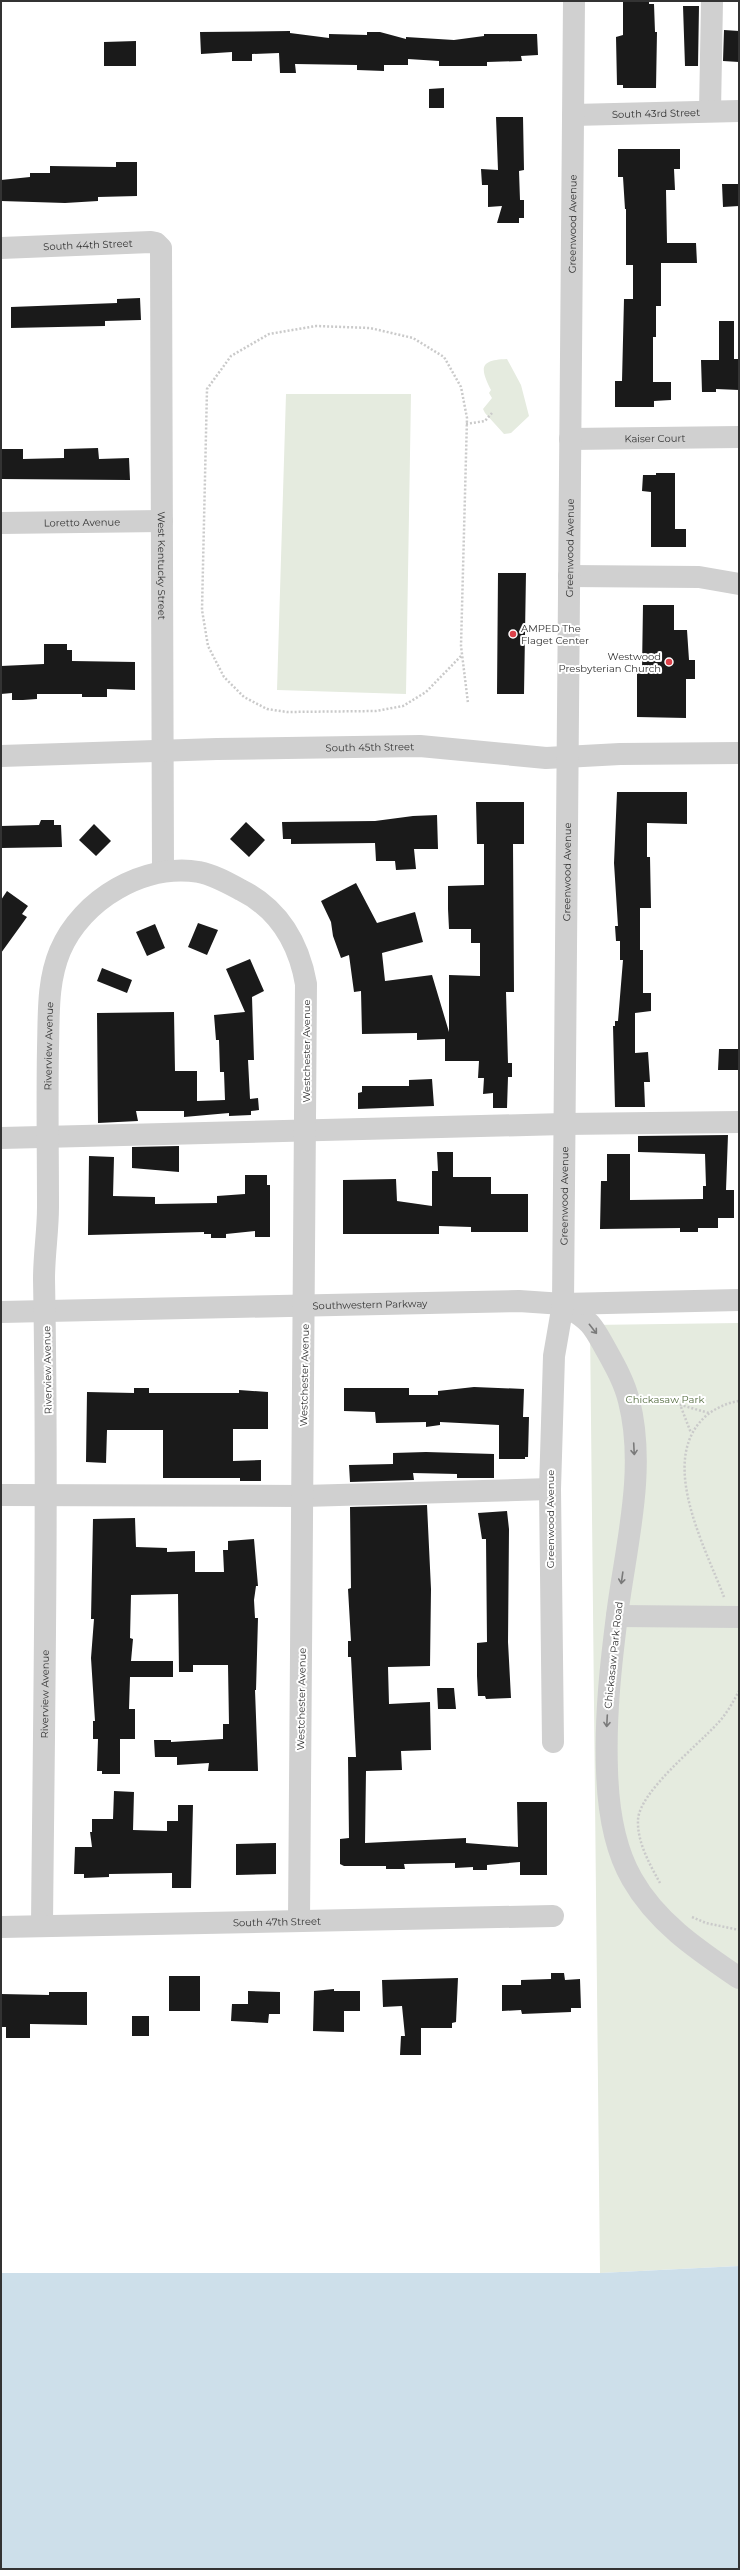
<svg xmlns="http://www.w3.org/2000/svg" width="740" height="2570" font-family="Montserrat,sans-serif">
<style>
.green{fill:#e5ebdf}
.water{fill:#cddfea}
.building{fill:#1a1a1a}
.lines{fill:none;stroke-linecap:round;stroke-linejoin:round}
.path{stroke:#cacaca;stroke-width:2.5;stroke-dasharray:2 2;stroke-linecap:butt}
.minor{stroke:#d0d0d0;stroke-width:22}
.oneway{stroke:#7a7a7a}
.poi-dot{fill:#dc424a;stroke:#fff;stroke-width:1.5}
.labels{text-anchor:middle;stroke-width:4;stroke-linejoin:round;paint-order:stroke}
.street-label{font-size:10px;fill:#333;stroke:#fff}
.poi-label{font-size:10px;fill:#333;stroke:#fff;text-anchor:start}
.park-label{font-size:10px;fill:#556d41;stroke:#fff}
</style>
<rect width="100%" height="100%" fill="#fff"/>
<!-- green -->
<path class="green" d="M507,359L521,385L529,416L511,433L504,434L485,413L483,409L492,398L489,393L491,390C480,368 479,360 507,359Z
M286,394H411L406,694L277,690Z
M739,1323V2266L600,2273L590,1325Z"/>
<!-- water -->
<path class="water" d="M739,2266V2569H1V2273H600Z"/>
<!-- building -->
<path class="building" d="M623,1H649V4H654L655,32H657L656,88H623V85H617L616,37L623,35Z
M683,6H699L698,66H685Z
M724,30L739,31V62L723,61Z
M290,31V33L329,38V34L367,35V32H380L406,39V37L454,40L484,36V34H537L538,55L521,56L522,61L487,62V66H439V61L408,59V65H384V71L357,70V65L295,64L296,73H280L279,53L252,54V61H232V52L201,54L200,32Z
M136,41V66H104V42Z
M444,88V108H429V89Z
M496,117H523L524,170L519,171L520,200H524V218H519V223H497L502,206L488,207V185H482L481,169L498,170Z
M618,149H680V169H674L675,190H666L667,243H696L697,263H661V306H656V337H653V382H671V400L654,401V407H615V381H622L624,299H633V265H626V209H625L623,177H618Z
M116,162H137V196L98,197V201L65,203L1,201V180L30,177V173H50V166L116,167Z
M722,184H739V206L723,207Z
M140,298L141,320L105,321V326L11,328V307L117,303V299Z
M719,321H734V359H739V390L716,389V392H702L701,360H719Z
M98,448L99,459L129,458L130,480L1,479V449H23V459L64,458V449Z
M656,473H675V529H686V547H651V492L642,491L643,475H656Z
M498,573H526L524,694H497Z
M643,605H674V630H687L689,660H695V679H686V718L637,717V669H642Z
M44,644H67V650H72V661L135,662V690L107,689V697H82V694H37V699L23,700H12V693L1,694V666L44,664Z
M617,792H687V824L647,823V857H650L651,908H640V950H643V993H651V1011L635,1013V1053L648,1052L650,1082H644L645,1107H615L613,1026H615V1021H618L623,960H620V941H616L615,926H618L614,863Z
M476,802H524V844H513L514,992H506L508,1063H512V1077H508L507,1108H493V1093L483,1094L484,1078H478L479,1061H445V1039L417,1040V1033L362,1034L361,991L354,992L349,955L341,958L333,936L331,922L321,901L356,883L377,923L415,912L423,942L382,953L385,981L432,975L449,1032V975L480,976V943H471V929H449L448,909V886L484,885V844H477Z
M437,815L438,849H414L416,869L396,870L395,861H376L375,843L291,844V839H283L282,822L375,821L413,816Z
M41,820H54V825H61L62,847L1,848V826L39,825Z
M246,822L265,840L249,857L230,839Z
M94,824L111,841L96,856L79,840Z
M7,891L28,906L22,914L27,917L1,953V900Z
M198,923L218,930L207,955L188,947Z
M155,924L165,948L147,956L136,932Z
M250,959L264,991L252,997L254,1060H248L250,1099L258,1098L259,1110L251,1111V1115L229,1116V1113L184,1117V1111H136L138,1121L98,1123L97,1013L174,1012L175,1071H197V1101L225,1100L224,1072H220L219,1040H216L214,1015L245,1012L226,969Z
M102,968L132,980L127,993L97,981Z
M719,1049H739L738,1070H718Z
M432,1079L434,1106L358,1109V1093L362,1092V1086H409V1080Z
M728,1135L726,1190H734V1218H718V1228H698V1232H680V1228L600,1229L601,1181H607V1154H630V1200L703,1199V1186H706L705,1154L638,1152V1136Z
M179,1146V1172L132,1168V1147Z
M437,1152H453V1177H491V1194H528V1232H471V1227L439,1226V1234H343V1180L396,1179L397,1201L432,1206V1171H438Z
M89,1156L114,1157L113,1196L155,1197V1204L217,1203V1196L245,1194V1175H267V1185H270V1237H255V1231L226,1234V1238H211V1234H204V1232L88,1235Z
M474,1387L524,1389L523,1417H529L528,1457H525V1459H499V1425L440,1422V1425L426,1427V1422L376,1423L375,1412L344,1411V1388H409V1395H438V1391Z
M134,1388H149V1393H239V1390L268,1392V1429H233V1461L261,1460V1481H240V1478H163V1430H107L106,1463L86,1462L87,1392L134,1393Z
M426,1452L494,1454V1478H457V1474L413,1473L414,1480L350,1482L349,1465L393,1464V1453Z
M427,1505L431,1589L430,1666L388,1667L389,1704L430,1702L431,1750L401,1751L402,1770L366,1771L365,1843L466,1838V1843L518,1847L517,1802H547V1875H520V1862L487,1865V1870H473V1867L455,1868V1863L404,1864L405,1869H386V1866H344L340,1864V1839L349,1838L348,1757H356L351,1657H348V1641H351L348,1589L351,1588L350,1507Z
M507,1511L509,1529L508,1642L511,1698L486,1699L485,1696H478L477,1676V1643L487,1642L486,1539H482L478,1513Z
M135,1518L136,1547L167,1548V1552L195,1551V1572H224L223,1550H228V1541L254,1539L258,1586H256L254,1600L255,1618H258L256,1690H255L258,1771H208L209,1763L177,1765V1757H155L154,1740H171V1742L223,1739V1724H229L228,1665H193V1672H179L178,1594L131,1595L130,1638L133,1639L131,1661H173V1677H130L129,1709H135V1739H120V1774H102V1771H97L98,1739H93V1721H95L91,1658L94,1619H91L93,1519Z
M437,1688H454L456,1709H438Z
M114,1791L134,1792L133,1830L167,1831V1821H178V1805H193L191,1888H172V1873L109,1874V1877L84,1878V1874H74L75,1847H92L90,1832H92V1819H113Z
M276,1843V1874L236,1875V1844Z
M551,1973H564L565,1980L580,1979L581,2008H571V2012L522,2014L521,2010L502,2011V1985H521V1980L551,1979Z
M169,1976H200V2011H169Z
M458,1978L456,2022L452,2023V2028H421V2055H400L401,2036H405L402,2006L383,2007L382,1980Z
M334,1989V1991H360V2011H344V2032L313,2031L314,1991Z
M248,1991L280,1992V2014H269L268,2023L231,2021L232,2004H248Z
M49,1992H87V2025L30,2024V2038H6V2027H1V1994L49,1995Z
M132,2016H149V2036H132Z"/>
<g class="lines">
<!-- path -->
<path class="path" d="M466,424L485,421L492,413
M461,656L426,692L403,706L376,711L287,712L267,709L244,697L224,677L208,646L202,610L207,389L231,356L269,334L316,326L370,328L413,338L444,357L461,387L467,418L461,646L468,703
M649,1396L709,1413
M681,1407L691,1433
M724,1597C706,1549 661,1467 700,1422C709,1411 725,1403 739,1401
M660,1883C650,1865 637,1842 638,1820C639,1792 698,1745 717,1724C726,1715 733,1702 739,1691
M692,1917L706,1923L739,1930"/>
<!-- minor -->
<g class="minor">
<path d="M710,111L712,1"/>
<path id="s1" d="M573,115L739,111"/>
<path id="s2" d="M1,248L151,242L156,243L161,248L163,871"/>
<path id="s3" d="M570,439L739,437"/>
<path id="s4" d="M1,523L162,521"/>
<path d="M569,576L699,577L739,584"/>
<path id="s5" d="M1,756L217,749L420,746L546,758L620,754L739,753"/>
<path d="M1,1138L564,1124L739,1122"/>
<path d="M563,1304C572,1310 583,1316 590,1324C596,1331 600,1339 604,1346C614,1364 624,1381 629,1401C646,1468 627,1541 618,1608C611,1662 605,1715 607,1770C608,1807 613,1846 632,1879C657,1923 698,1950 739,1978"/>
<path id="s6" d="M1,1312L519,1301L563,1304L739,1300"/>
<path d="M1,1495L303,1496L550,1489"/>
<path d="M617,1616L739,1617"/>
<path id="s7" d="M553,1742L550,1489L554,1356L563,1304L574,1"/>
<path id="s8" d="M42,1925C44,1710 48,1495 44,1279C44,1255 48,1231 48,1207C48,1154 47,1101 48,1048C49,1016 47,982 60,951C82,899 144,863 199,872C214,875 228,883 241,890C279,909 299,944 306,984L299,1921"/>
<path id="s9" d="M1,1927L553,1916"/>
</g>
</g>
<!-- one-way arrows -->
<defs><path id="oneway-shaft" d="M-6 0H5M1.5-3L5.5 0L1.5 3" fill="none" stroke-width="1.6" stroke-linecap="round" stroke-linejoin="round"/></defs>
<g class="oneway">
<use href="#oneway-shaft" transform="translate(593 1329) rotate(52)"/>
<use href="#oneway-shaft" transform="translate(634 1449) rotate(87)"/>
<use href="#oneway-shaft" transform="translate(622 1578) rotate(98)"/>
<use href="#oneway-shaft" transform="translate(607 1721) rotate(93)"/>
</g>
<!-- markers -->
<g class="poi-dot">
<circle cx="513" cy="634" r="4"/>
<circle cx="669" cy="662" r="4"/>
</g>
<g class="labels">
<!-- street labels -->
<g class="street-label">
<text dy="4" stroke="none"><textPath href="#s1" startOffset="83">South 43rd Street</textPath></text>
<text dy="4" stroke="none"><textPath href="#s7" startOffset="1519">Greenwood Avenue</textPath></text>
<text dy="4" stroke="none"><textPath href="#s2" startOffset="87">South 44th Street</textPath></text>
<text dy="4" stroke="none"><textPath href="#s3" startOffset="85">Kaiser Court</textPath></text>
<text dy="4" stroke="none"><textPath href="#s4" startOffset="81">Loretto Avenue</textPath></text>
<text dy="4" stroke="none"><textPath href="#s7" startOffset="1195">Greenwood Avenue</textPath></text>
<text dy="4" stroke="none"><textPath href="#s2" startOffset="480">West Kentucky Street</textPath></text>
<text dy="4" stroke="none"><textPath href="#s5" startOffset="369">South 45th Street</textPath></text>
<text dy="4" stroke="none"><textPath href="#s7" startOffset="871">Greenwood Avenue</textPath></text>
<text dy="4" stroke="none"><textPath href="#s8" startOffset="879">Riverview Avenue</textPath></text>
<text transform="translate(306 1051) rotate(-90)" y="4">Westchester Avenue</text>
<text dy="4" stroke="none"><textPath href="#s7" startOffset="547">Greenwood Avenue</textPath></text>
<text dy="4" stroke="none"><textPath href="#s6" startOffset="369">Southwestern Parkway</textPath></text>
<text transform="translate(47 1370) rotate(-91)" y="4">Riverview Avenue</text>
<text transform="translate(304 1375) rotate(-89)" y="4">Westchester Avenue</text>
<text transform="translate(550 1519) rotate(-90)" y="4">Greenwood Avenue</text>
<text transform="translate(613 1655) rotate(-84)" y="4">Chickasaw Park Road</text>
<text dy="4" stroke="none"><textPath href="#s8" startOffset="231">Riverview Avenue</textPath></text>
<text transform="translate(301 1699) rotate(-89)" y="4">Westchester Avenue</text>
<text dy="4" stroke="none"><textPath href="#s9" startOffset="276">South 47th Street</textPath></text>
</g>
<!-- poi labels -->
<g class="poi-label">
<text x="521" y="632">AMPED The<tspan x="521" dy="12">Flaget Center</tspan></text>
<text x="661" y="660" text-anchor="end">Westwood<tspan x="661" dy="12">Presbyterian Church</tspan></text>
</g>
<!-- park labels -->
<g class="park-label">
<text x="665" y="1403">Chickasaw Park</text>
</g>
</g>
<!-- border -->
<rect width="740" height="2570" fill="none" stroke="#333333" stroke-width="4"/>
</svg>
